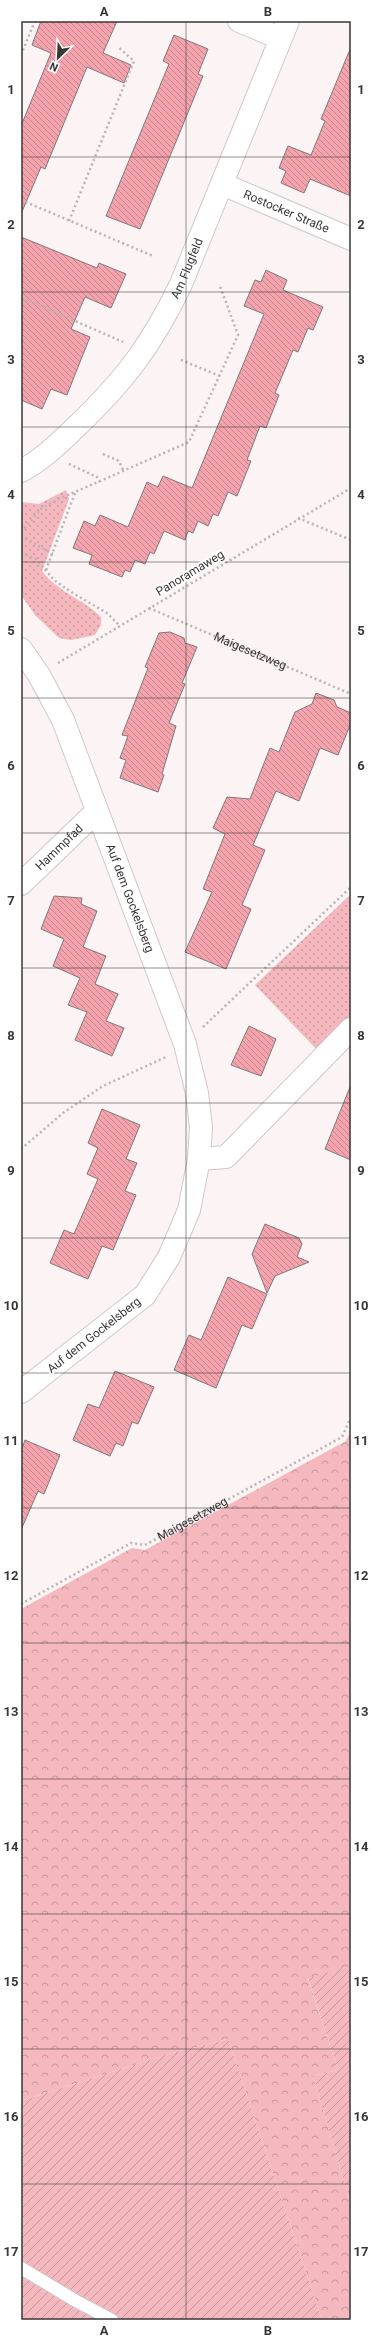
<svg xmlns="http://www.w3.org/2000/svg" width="372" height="2341" font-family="Roboto,sans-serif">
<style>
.forest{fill:url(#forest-crowns)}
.park{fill:url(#park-dots)}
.garden{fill:url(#garden-furrows)}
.building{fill:url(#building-back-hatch);stroke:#807879}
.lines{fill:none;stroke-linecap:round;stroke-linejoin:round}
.lane-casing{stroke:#d0c8c9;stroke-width:14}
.street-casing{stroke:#d0c8c9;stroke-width:24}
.path{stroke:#b9b3b3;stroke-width:2.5;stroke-dasharray:2 3;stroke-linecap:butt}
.lane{stroke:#fff;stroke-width:12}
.street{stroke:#fff;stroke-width:22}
.grid{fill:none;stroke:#393636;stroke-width:1;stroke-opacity:0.55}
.labels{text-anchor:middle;stroke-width:4;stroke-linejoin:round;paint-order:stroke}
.street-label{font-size:12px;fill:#393636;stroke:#fff}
.neatline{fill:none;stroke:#393636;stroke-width:1.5}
.grid-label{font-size:13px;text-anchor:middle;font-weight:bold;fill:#393636}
</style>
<defs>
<pattern id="forest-crowns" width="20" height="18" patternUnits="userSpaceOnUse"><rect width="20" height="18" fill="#f5b8be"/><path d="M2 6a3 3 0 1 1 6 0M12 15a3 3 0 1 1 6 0" fill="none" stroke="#c7969b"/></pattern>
<pattern id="park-dots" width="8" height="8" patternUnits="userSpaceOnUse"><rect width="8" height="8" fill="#f5b8be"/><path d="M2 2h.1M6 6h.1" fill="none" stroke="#c7969b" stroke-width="1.8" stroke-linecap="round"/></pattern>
<pattern id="garden-furrows" width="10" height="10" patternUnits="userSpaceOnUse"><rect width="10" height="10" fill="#f5b8be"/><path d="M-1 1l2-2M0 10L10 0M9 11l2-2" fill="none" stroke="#c7969b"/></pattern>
<pattern id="building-back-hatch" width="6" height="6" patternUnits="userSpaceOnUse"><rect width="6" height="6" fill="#f5a3ac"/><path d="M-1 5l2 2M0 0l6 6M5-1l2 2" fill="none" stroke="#c7868d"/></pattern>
</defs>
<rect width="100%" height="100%" fill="#fcf4f4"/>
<!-- forest -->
<path class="forest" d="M351,1430V1966L308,1979L338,2070L313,2076L351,2205V2320H322L228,2039L168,2054L21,2101V1609L132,1548L145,1550L346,1441Z"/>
<!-- park -->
<path class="park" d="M66,490L69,499L42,571C59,593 82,598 101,617V625L95,635L71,640L59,638L35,615L21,595V502L39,504Z
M351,894V1014L345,1026L320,1053L255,985Z"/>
<!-- garden -->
<path class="garden" d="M351,1966V2205L313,2076L338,2070L308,1978Z
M228,2039L322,2320H21V2101L168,2054Z"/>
<!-- building -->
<path class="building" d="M41,21H117L103,53L131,65L124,83L87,67L45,169L41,167L21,214V126L51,53L32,45Z
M174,35L208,49L198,74L203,76L140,229L106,216L169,64L163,61Z
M351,47V196L310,179L304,193L281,183L286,171L279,168L288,146L311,155L325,121L321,119Z
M21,237L97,268L99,263L126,274L111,308L85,297L71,329L90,337L74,377L67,395L51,389L42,409L21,400Z
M266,270L287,280L283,290L323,307L313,330L308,328L298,352L293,350L275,393L279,395L266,428L260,426L247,460L251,461L237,496L228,492L218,516L213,514L208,526L198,521L193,533L188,531L185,540L164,531L154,554L150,552L145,564L135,560L130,572L125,570L122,577L89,564L92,555L73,548L84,521L95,526L100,515L128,527L147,482L158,487L163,476L192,488L264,314L244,306L255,280L261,282Z
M170,632L184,638L185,643L197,647L182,683L185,684L169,723L176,726L162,774L164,775L158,792L120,778L126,760L120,758L128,736L122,735L148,668L145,667L159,633Z
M316,693L334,700L337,707L351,713V723L338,755L320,748L299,801L276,791L253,845L265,850L242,905L251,909L226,969L185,952L212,892L203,889L225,834L213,828L227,797L250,799L270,748L279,752L295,712L312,704Z
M54,896L82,898L81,904L97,911L83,947L106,956L95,984L118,994L106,1021L124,1028L112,1056L75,1040L87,1012L68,1005L80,978L53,966L64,939L41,929Z
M249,1026L276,1039L261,1076L231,1065Z
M350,1087H351V1160L325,1149Z
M102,1109L140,1125L126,1159L137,1163L125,1191L136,1195L113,1250L102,1246L88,1279L50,1263L64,1230L74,1234L98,1179L87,1174L98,1148L88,1143Z
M265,1224L299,1238L302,1244L297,1257L309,1262L275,1276L267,1293L252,1254Z
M228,1277L267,1294L252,1329L242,1325L216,1388L174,1370L189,1335L201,1340Z
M115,1371L154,1387L138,1424L132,1422L123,1446L116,1443L110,1456L73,1440L88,1404L99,1408Z
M25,1440L60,1455L44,1494L38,1491L21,1530V1451Z"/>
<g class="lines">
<!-- lane casing -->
<g class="lane-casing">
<path id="lane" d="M21,2268L76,2301L112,2320"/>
</g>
<!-- street casing -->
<g class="street-casing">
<g id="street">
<path d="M239,21L280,38"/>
<path id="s3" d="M222,184L351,239"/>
<path id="s4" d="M21,471C42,460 59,443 76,427C124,381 152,345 181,284L288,21"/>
<path id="s5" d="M21,649L39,675L63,720L185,1044L197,1093L201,1127L199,1159L189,1210L169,1257L145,1295L21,1392"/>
<path id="s6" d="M21,884L97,811"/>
<path d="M199,1159L226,1157L351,1029"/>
</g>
</g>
<!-- path -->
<g class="path">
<path d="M56,21L59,22"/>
<path d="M21,55L35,21"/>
<path d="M21,200L153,256"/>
<path d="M69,221L134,61L118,47"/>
<path d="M21,297L123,342"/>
<path d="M181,360L220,376"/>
<path d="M103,454L119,461L124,472"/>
<path d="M69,464L97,477L100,482"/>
<path d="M298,518L351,540"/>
<path d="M21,532L42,508L59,499L189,442L238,335L220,286"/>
<path d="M21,536L53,554"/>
<path d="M21,553L36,559L54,580L71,592L107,613L120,626"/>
<path d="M46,570L75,493"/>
<path id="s1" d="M149,608L351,694"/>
<path d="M58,663L351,488"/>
<path d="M203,1027L351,887"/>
<path d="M21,1149L63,1113L103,1086L166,1057"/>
<path id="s2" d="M21,1604L131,1543L145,1545L342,1437L351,1417"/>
</g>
<!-- lane -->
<use href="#lane" class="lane"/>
<!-- street -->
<use href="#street" class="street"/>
</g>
<!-- grid -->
<path class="grid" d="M186,21V2320M21,157H351M21,292H351M21,427H351M21,562H351M21,698H351M21,833H351M21,968H351M21,1103H351M21,1238H351M21,1373H351M21,1508H351M21,1643H351M21,1779H351M21,1914H351M21,2049H351M21,2184H351"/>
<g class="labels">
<!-- street labels -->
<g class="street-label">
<text dy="4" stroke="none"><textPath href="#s3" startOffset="70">Rostocker Straße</textPath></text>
<text dy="4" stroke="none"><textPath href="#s4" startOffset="266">Am Flugfeld</textPath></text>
<text transform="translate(190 573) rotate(-31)" y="4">Panoramaweg</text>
<text dy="4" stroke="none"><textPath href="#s1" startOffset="110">Maigesetzweg</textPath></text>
<text dy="4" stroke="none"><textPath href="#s6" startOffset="53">Hammpfad</textPath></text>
<text dy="4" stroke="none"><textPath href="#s5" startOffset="273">Auf dem Gockelsberg</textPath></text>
<text transform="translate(94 1335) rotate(-38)" y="4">Auf dem Gockelsberg</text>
<text dy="4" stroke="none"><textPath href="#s2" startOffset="194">Maigesetzweg</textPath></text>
</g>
</g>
<!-- border -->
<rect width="372" height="2341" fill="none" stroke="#ffffff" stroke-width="44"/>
<!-- north arrow -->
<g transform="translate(58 58) rotate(204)" stroke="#ffffff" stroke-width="3" paint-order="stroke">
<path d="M0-3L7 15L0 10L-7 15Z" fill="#393636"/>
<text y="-6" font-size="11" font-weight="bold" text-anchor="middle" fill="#393636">N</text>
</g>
<rect x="22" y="22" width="328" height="2297" class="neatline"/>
<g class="grid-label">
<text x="104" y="16">A</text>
<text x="268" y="16">B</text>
<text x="11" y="94">1</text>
<text x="361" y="94">1</text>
<text x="11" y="229">2</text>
<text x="361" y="229">2</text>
<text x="11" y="364">3</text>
<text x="361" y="364">3</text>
<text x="11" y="499">4</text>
<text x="361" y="499">4</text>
<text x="11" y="635">5</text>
<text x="361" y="635">5</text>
<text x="11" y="770">6</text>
<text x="361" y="770">6</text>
<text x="11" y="905">7</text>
<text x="361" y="905">7</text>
<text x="11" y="1040">8</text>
<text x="361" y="1040">8</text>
<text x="11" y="1175">9</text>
<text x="361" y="1175">9</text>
<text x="11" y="1310">10</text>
<text x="361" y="1310">10</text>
<text x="11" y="1445">11</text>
<text x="361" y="1445">11</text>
<text x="11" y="1580">12</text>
<text x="361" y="1580">12</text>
<text x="11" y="1716">13</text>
<text x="361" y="1716">13</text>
<text x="11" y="1851">14</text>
<text x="361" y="1851">14</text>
<text x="11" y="1986">15</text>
<text x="361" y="1986">15</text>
<text x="11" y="2121">16</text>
<text x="361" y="2121">16</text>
<text x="11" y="2256">17</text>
<text x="361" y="2256">17</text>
<text x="104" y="2335">A</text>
<text x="268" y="2335">B</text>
</g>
</svg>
